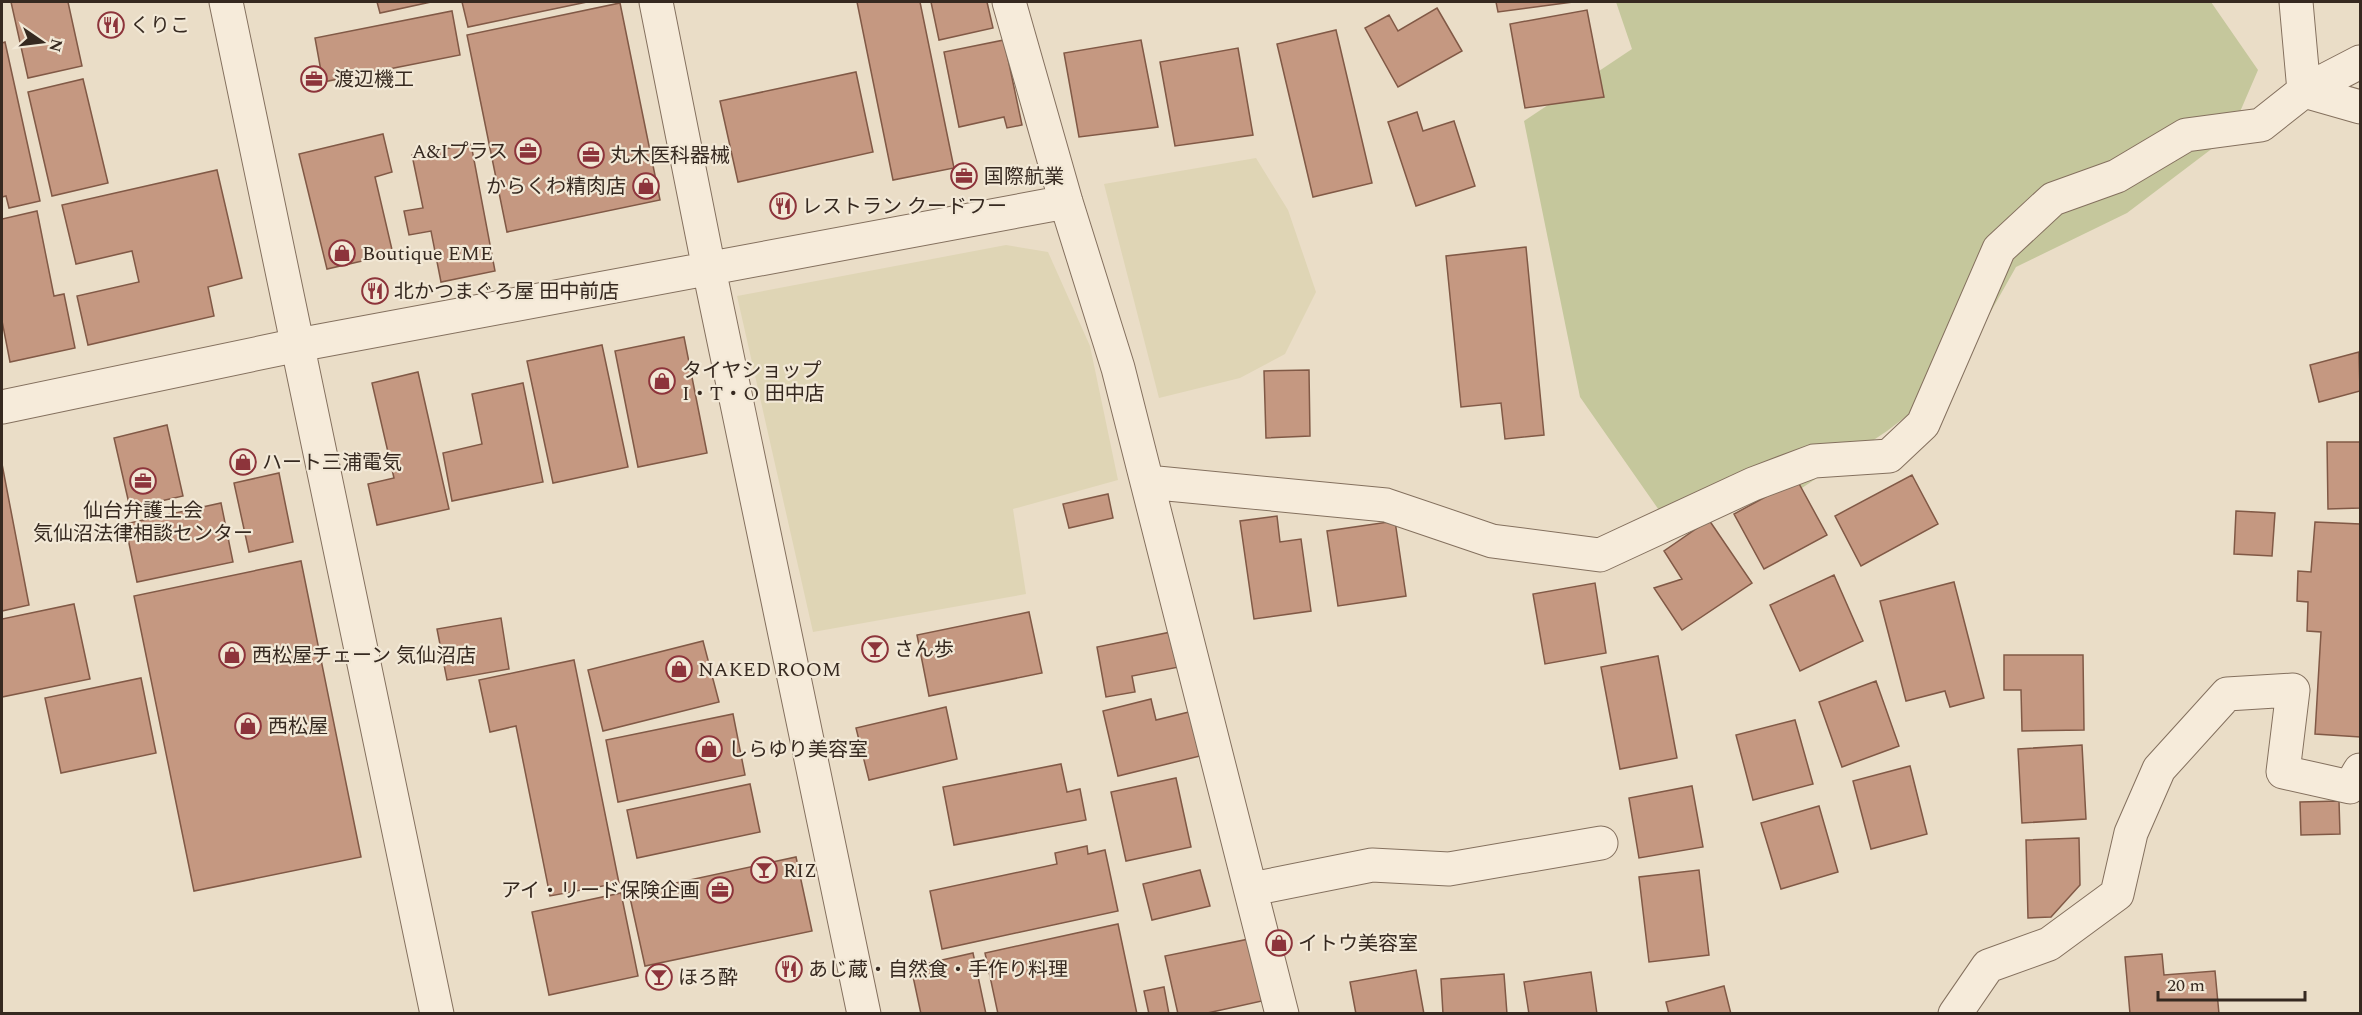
<svg xmlns="http://www.w3.org/2000/svg" width="2362" height="1015" font-family="Spectral,'Noto Sans JP',serif">
<style>
.farmland{fill:#dfd5b5}
.green{fill:#c5c79c}
.building{fill:#c59881;stroke:#815946;stroke-width:1.5}
.lines{fill:none;stroke-linecap:round;stroke-linejoin:round}
.street-casing{stroke:#84705e;stroke-width:35}
.street{stroke:#f6ebda;stroke-width:33}
.labels{text-anchor:middle;stroke-width:4.5;stroke-linejoin:round;paint-order:stroke}
.poi-label{font-size:20px;fill:#362920;stroke:#f2e8d6;text-anchor:start}
</style>
<rect width="100%" height="100%" fill="#eaddc7"/>
<!-- farmland -->
<path class="farmland" d="M1256,158L1288,210L1316,292L1285,354L1240,378L1159,398L1104,184Z
M1006,245L1048,252L1090,346L1118,480L1013,509L1026,594L813,632L737,296Z"/>
<!-- green -->
<path class="green" d="M1616,2H2211L2258,70L2230,135L2127,213L2016,267L1951,382L1887,431L1787,498L1661,513L1580,397L1524,121L1632,49Z"/>
<!-- building -->
<path class="building" d="M11,2H68L82,66L28,78Z
M377,2H431L380,13Z
M462,2H587L468,27Z
M857,2H920L954,168L893,180Z
M931,2H987L993,28L939,40Z
M1496,2H1573L1498,12Z
M620,3L660,200L507,232L467,35Z
M1437,8L1462,51L1398,87L1365,28L1389,15L1398,31Z
M1587,10L1604,97L1525,108L1510,24Z
M452,11L460,55L323,82L315,38Z
M1336,30L1372,183L1313,197L1277,44Z
M1004,40L1022,125L1007,128L1004,117L959,127L944,52Z
M1141,40L1158,127L1079,137L1064,53Z
M5,42L40,201L9,208L6,196L2,197V43Z
M1238,48L1253,135L1175,146L1160,62Z
M856,72L873,152L738,182L720,101Z
M83,79L108,183L52,196L28,92Z
M1417,112L1423,131L1454,121L1475,186L1416,206L1388,122Z
M383,134L392,172L375,177L393,254L327,269L299,154Z
M471,144L495,271L441,282L431,231L409,235L404,211L423,208L412,155Z
M217,170L242,278L208,287L214,316L88,345L77,296L139,282L132,251L76,264L62,205Z
M37,211L54,296L64,294L75,348L10,362L2,321V219Z
M1526,247L1544,435L1505,439L1501,403L1461,407L1446,256Z
M684,337L707,453L638,467L615,351Z
M602,345L628,467L553,483L527,361Z
M2359,352L2360,391L2319,402L2310,365Z
M1309,370L1310,436L1266,438L1264,371Z
M418,372L449,509L377,525L368,484L394,478L372,383Z
M523,383L543,482L452,501L443,453L482,444L472,394Z
M167,425L183,496L130,508L114,438Z
M2327,442H2360V508L2328,509Z
M2,464L29,605L2,611Z
M279,473L293,542L249,552L234,483Z
M1912,475L1938,524L1861,566L1835,516Z
M1797,480L1827,535L1764,569L1734,514Z
M1108,494L1113,518L1069,528L1063,504Z
M221,503L233,562L137,582L125,524Z
M2236,511L2275,513L2272,556L2234,554Z
M1277,516L1280,542L1301,539L1311,611L1254,619L1240,521Z
M1709,520L1752,583L1682,630L1654,588L1682,579L1664,551Z
M1395,521L1406,596L1338,606L1327,531Z
M2315,522L2360,524V737L2315,734L2321,632L2307,631L2308,602L2297,601L2298,571L2311,572Z
M301,561L361,857L194,891L134,596Z
M1834,575L1863,641L1800,671L1770,605Z
M1954,582L1984,698L1950,707L1945,691L1906,701L1880,601Z
M1595,583L1606,653L1545,664L1533,594Z
M74,604L90,679L2,697V619Z
M1029,612L1042,673L929,696L917,635Z
M501,618L509,669L447,680L437,629Z
M1171,632L1179,667L1132,676L1135,692L1106,697L1097,647Z
M703,641L719,702L603,731L588,670Z
M2004,655H2083L2084,730L2022,731L2021,690H2004Z
M1658,656L1677,758L1620,769L1601,667Z
M574,660L619,883L550,896L516,726L490,732L479,680Z
M141,678L156,753L61,773L45,698Z
M1876,681L1899,746L1842,767L1819,702Z
M1151,699L1156,720L1189,712L1200,756L1118,776L1103,711Z
M946,707L957,759L869,780L856,728Z
M733,714L745,775L618,802L606,740Z
M1795,720L1813,784L1753,800L1736,735Z
M2082,745L2086,819L2022,823L2018,749Z
M1061,764L1067,792L1080,789L1086,820L954,845L943,787Z
M1910,766L1927,834L1871,849L1853,781Z
M1176,778L1191,847L1126,861L1111,792Z
M750,784L760,832L637,858L627,810Z
M1692,786L1703,847L1639,858L1629,798Z
M2339,801L2340,834L2301,835L2300,802Z
M1819,806L1838,872L1781,889L1761,823Z
M2079,838L2080,885L2051,917L2028,918L2026,840Z
M1087,846L1088,854L1105,850L1118,911L942,949L930,891L1057,864L1055,853Z
M796,857L812,931L645,966L629,893Z
M1200,870L1210,906L1152,920L1143,884Z
M1699,870L1709,955L1649,962L1639,877Z
M621,893L638,976L549,995L532,912Z
M1118,924L1137,1014H998L985,953Z
M1249,939L1262,1001L1203,1014H1178L1165,956Z
M973,953L986,1014H921L911,967Z
M2162,954L2164,975L2215,971L2219,1014H2130L2125,957Z
M1416,970L1424,1014H1356L1350,982Z
M1591,972L1597,1014H1529L1524,982Z
M1504,974L1507,1014H1443L1441,979Z
M1724,986L1731,1014H1669L1666,1002Z
M1164,987L1169,1014H1149L1144,991Z"/>
<g class="lines">
<!-- street casing -->
<g class="street-casing">
<path id="street" d="M226,2L437,1014
M656,2L709,269L864,1014
M1009,2L1066,202L1118,368L1282,1014
M2296,2L2304,91L2360,107
M2,407L298,345L1066,202
M1147,482L1386,505L1492,541L1600,555L1753,484L1814,461L1889,456L1923,424L1999,249L2053,199L2117,176L2186,135L2261,125L2304,91L2360,62
M1252,889L1372,865L1449,869L1601,843
M1955,1014L1988,966L2049,944L2117,894L2131,833L2159,769L2227,694L2293,690L2283,772L2350,787L2360,770"/>
</g>
<!-- street -->
<use href="#street" class="street"/>
</g>
<!-- icons -->
<defs>
<g id="restaurant-ring" transform="scale(1.35)"><circle r="9.5" fill="#f2e8d6" stroke="#8d343b" stroke-width="1.5"/><path d="M-5-6h1v4h1v-4h1v4h1v-4h1v5L-1.5 .5V6h-2V.5L-5-1ZM5-6V6H3V1.5H1.5Q1.5-4 5-6Z" fill="#8d343b"/></g>
<g id="office-ring" transform="scale(1.35)"><circle r="9.5" fill="#f2e8d6" stroke="#8d343b" stroke-width="1.5"/><path d="M-6-3h4V-5.5h4V-3h4V5H-6ZM-1-4.5V-3h2v-1.5ZM-6 0V1H6V0Z" fill="#8d343b"/></g>
<g id="shop-ring" transform="scale(1.35)"><circle r="9.5" fill="#f2e8d6" stroke="#8d343b" stroke-width="1.5"/><path d="M-5-2.5h2.3a2.7 3.5 0 0 1 5.4 0H5L5.5 6h-11ZM-1.5-2.5h3a1.5 2.3 0 0 0-3 0Z" fill="#8d343b"/></g>
<g id="bar-ring" transform="scale(1.35)"><circle r="9.5" fill="#f2e8d6" stroke="#8d343b" stroke-width="1.5"/><path d="M-6-5H6L.8 .8V4.5H3.5V6h-7V4.5H-.8V.8Z" fill="#8d343b"/></g>
</defs>
<g fill-rule="evenodd">
<use href="#restaurant-ring" x="111" y="25"/>
<use href="#office-ring" x="314" y="79"/>
<use href="#office-ring" x="528" y="151"/>
<use href="#office-ring" x="591" y="155"/>
<use href="#office-ring" x="964" y="176"/>
<use href="#shop-ring" x="646" y="186"/>
<use href="#restaurant-ring" x="783" y="206"/>
<use href="#shop-ring" x="342" y="253"/>
<use href="#restaurant-ring" x="375" y="291"/>
<use href="#shop-ring" x="662" y="381"/>
<use href="#shop-ring" x="243" y="462"/>
<use href="#office-ring" x="143" y="481"/>
<use href="#bar-ring" x="875" y="649"/>
<use href="#shop-ring" x="232" y="655"/>
<use href="#shop-ring" x="679" y="669"/>
<use href="#shop-ring" x="248" y="726"/>
<use href="#shop-ring" x="709" y="749"/>
<use href="#bar-ring" x="764" y="870"/>
<use href="#office-ring" x="720" y="890"/>
<use href="#shop-ring" x="1279" y="943"/>
<use href="#restaurant-ring" x="789" y="969"/>
<use href="#bar-ring" x="659" y="977"/>
</g>
<g class="labels">
<!-- poi labels -->
<g class="poi-label">
<text x="130" y="32">くりこ</text>
<text x="334" y="86">渡辺機工</text>
<text x="508" y="158" text-anchor="end">A&amp;Iプラス</text>
<text x="610" y="162">丸木医科器械</text>
<text x="984" y="183">国際航業</text>
<text x="626" y="193" text-anchor="end">からくわ精肉店</text>
<text x="802" y="213">レストラン クードフー</text>
<text x="362" y="260">Boutique EME</text>
<text x="394" y="298">北かつまぐろ屋 田中前店</text>
<text x="682" y="377">タイヤショップ<tspan x="682" dy="23">I・T・O 田中店</tspan></text>
<text x="262" y="469">ハート三浦電気</text>
<text x="143" y="517" text-anchor="middle">仙台弁護士会<tspan x="143" dy="23">気仙沼法律相談センター</tspan></text>
<text x="894" y="656">さん歩</text>
<text x="252" y="662">西松屋チェーン 気仙沼店</text>
<text x="698" y="676">NAKED ROOM</text>
<text x="268" y="733">西松屋</text>
<text x="728" y="756">しらゆり美容室</text>
<text x="783" y="877">RIZ</text>
<text x="700" y="897" text-anchor="end">アイ・リード保険企画</text>
<text x="1298" y="950">イトウ美容室</text>
<text x="808" y="976">あじ蔵・自然食・手作り料理</text>
<text x="678" y="984">ほろ酔</text>
</g>
</g>
<!-- border -->
<rect width="2362" height="1015" fill="none" stroke="#362920" stroke-width="6"/>
<!-- north arrow -->
<g transform="translate(42 42) rotate(104)" stroke="#f2e8d6" stroke-width="4.5" paint-order="stroke">
<path d="M0-4.5L10 22L0 15L-10 22Z" fill="#362920"/>
<text y="-9" font-size="16" font-weight="bold" text-anchor="middle" fill="#362920">N</text>
</g>
<!-- scale -->
<path d="M2158 991v9h147v-9" fill="none" stroke="#362920" stroke-width="3"/>
<text x="2167" y="991" font-size="18" fill="#362920" stroke="#f2e8d6" stroke-width="4.5" paint-order="stroke">20 m</text>
</svg>
